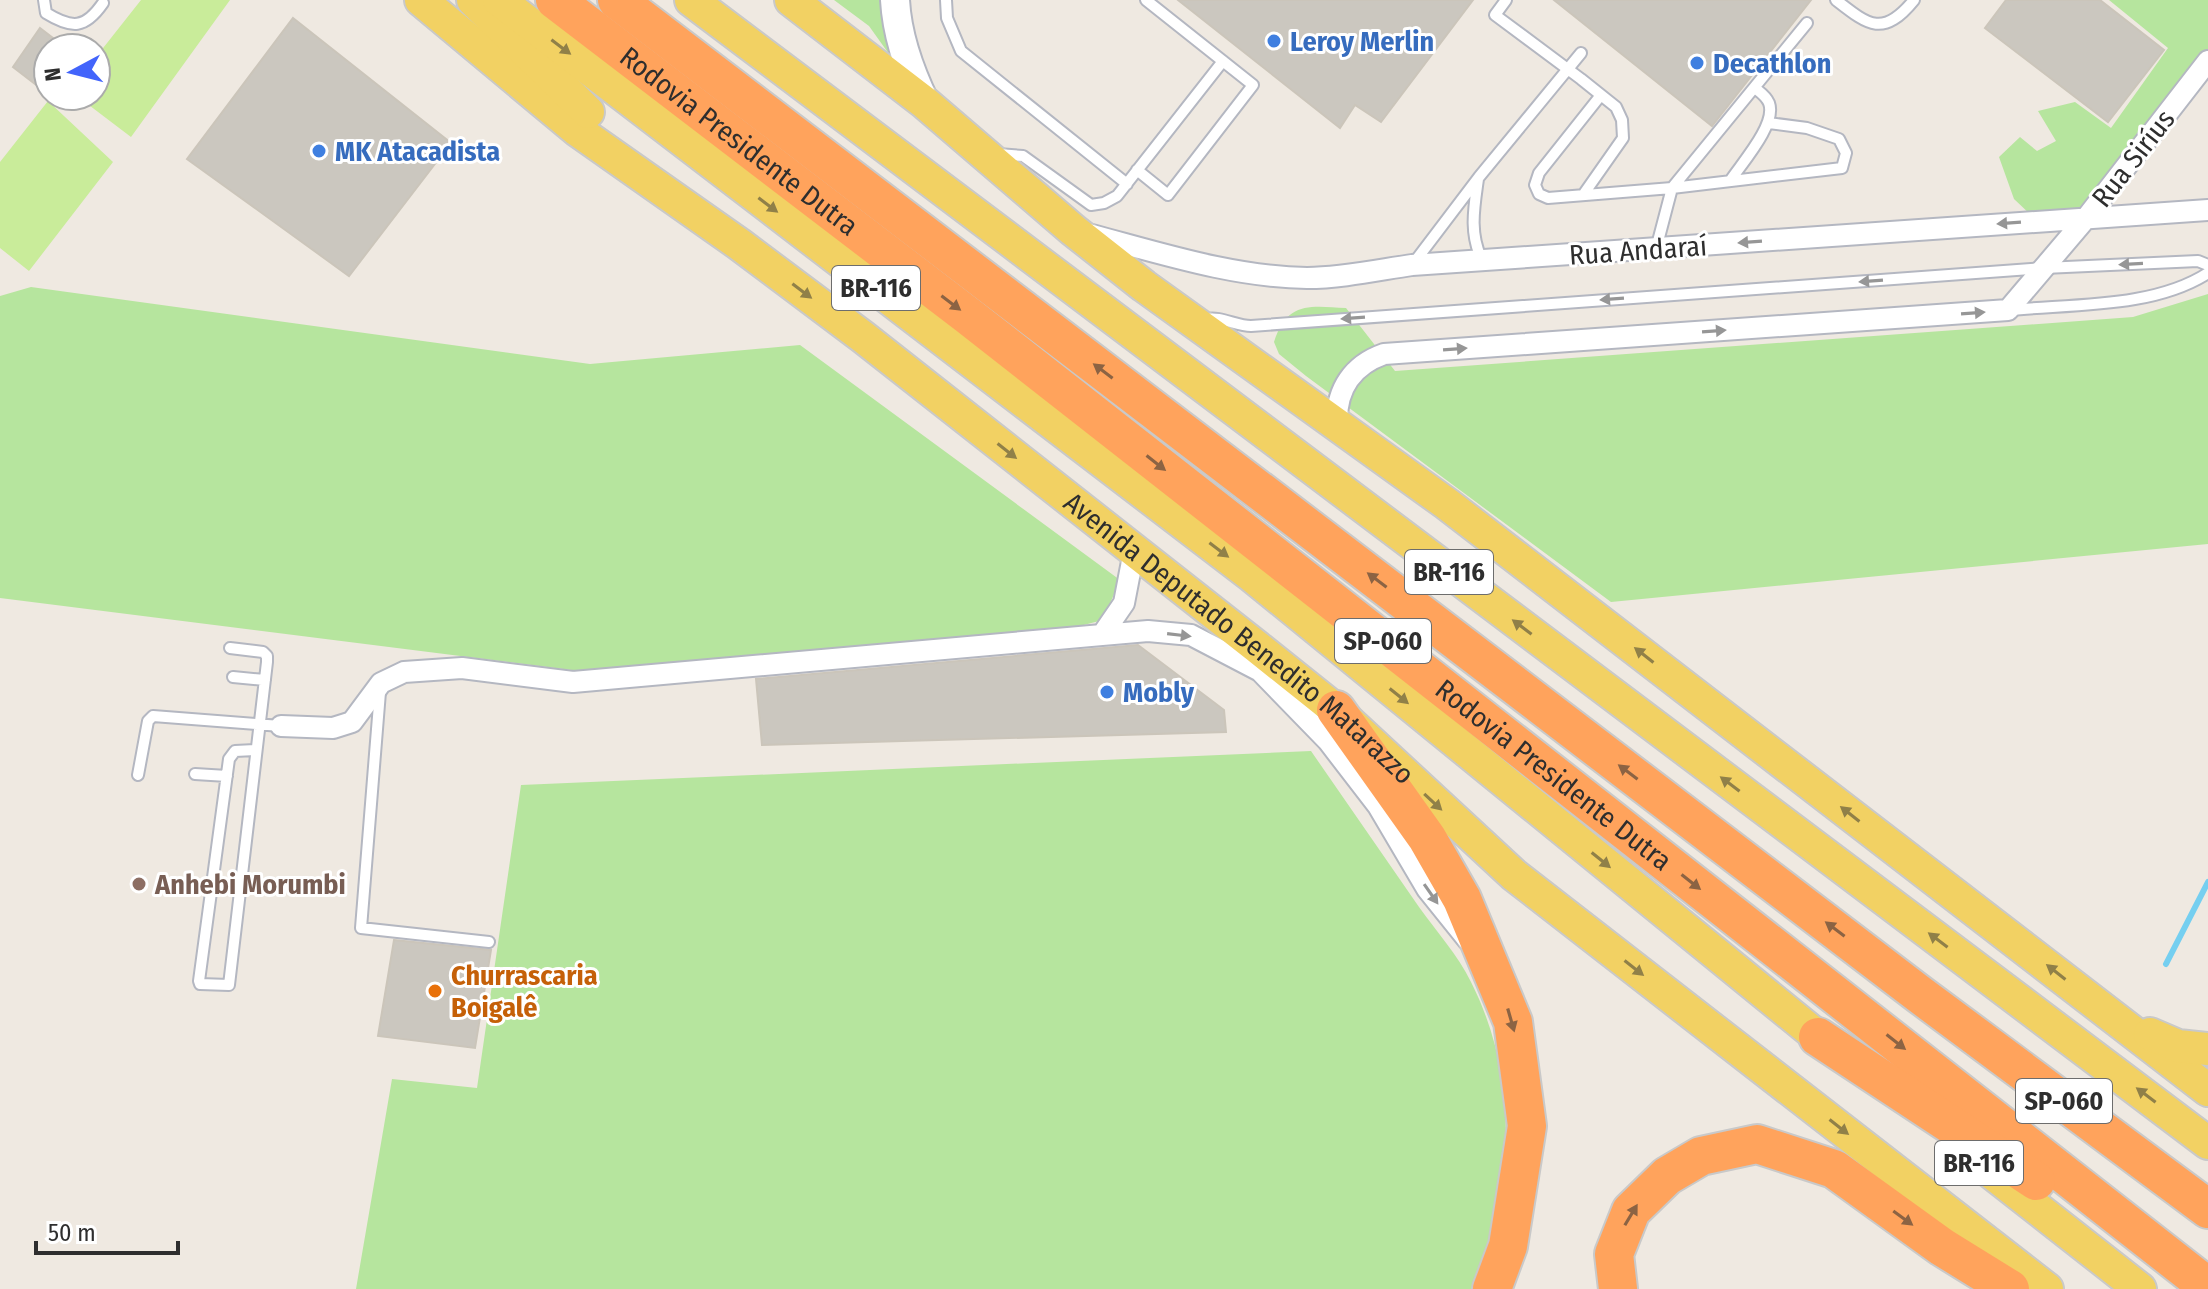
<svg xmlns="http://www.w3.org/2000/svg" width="2208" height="1289" font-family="'Fira Sans Condensed',sans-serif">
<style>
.green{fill:#b6e59e}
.pitch{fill:#c9ec9a}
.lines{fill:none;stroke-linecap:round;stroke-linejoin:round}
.stream{stroke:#75cff0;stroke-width:6}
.building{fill:#cbc7bf;stroke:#cbc5ba;stroke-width:2}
.lane-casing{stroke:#b4b7c1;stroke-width:14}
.street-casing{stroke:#b4b7c1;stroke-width:24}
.secondary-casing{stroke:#b4b7c1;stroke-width:32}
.primary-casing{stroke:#c9c9c9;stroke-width:36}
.highway-casing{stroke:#c9c9c9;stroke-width:42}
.lane{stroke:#fff;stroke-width:10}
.street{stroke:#fff;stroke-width:20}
.secondary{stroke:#fff;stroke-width:28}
.primary{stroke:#f2d163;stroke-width:32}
.highway{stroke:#ffa35c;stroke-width:38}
.oneway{fill:#908048}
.oneway2{fill:#969696}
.oneway3{fill:#8c6343}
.shop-dot{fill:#3f7fe0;stroke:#fff;stroke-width:3}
.education-dot{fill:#8d6e63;stroke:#fff;stroke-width:3}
.food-dot{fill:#e8710a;stroke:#fff;stroke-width:3}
.labels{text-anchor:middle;stroke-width:6;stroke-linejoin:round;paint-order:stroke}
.shield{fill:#fff;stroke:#6d6d6d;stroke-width:2}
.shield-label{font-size:26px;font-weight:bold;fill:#2e2e2e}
.shop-label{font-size:28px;font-weight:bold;fill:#366cbe;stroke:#fff;text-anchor:start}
.street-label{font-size:28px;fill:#2e2e2e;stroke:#fff}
.education-label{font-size:28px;font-weight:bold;fill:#785e54;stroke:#fff;text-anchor:start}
.food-label{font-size:28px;font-weight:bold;fill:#c56008;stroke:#fff;text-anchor:start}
</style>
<rect width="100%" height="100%" fill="#efe9e1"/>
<!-- green -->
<path class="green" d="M834,0H880L894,61L869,26Z
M2109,0H2208V51L2083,211L2032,216L2014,199L1999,157L2020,137L2037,151L2056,141L2038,111L2075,102L2111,128L2168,48Z
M31,287L590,364L800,345L1120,580L1103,620L1076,627L579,671L0,598V296Z
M2208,294V544L1611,602L1306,376L1279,354L1274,342C1287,301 1310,306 1346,308L1395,371L2133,317Z
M1311,751C1347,803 1383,855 1419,907C1436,931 1458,955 1471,982C1520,1079 1515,1192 1471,1289H356L392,1079L477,1088L521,785Z"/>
<!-- pitch -->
<path class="pitch" d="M141,0H230L131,137L77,96H96V57Z
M48,101L113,162L29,271L0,248V162Z"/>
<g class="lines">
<!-- stream -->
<path class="stream" d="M2166,964L2208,882"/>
</g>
<!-- building -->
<path class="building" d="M1178,0H1473L1381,122L1355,105L1340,128Z
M1554,0H1811L1712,126Z
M2006,0H2100L2164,50L2108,122L1985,28Z
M293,18L451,143L349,276L187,159Z
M40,28L66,48H48V94L13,67Z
M1138,645L1224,710L1226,732L762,745L756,679Z
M394,940L491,950L475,1048L378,1036Z"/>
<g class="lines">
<!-- lane casing -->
<g class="lane-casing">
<path id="lane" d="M44,0L46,13C72,29 85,29 103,3
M946,0L947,18L961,51L1127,184
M1506,0L1495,15L1581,79L1616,107L1622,120L1623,138L1583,195
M1836,0C1868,25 1883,38 1914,0
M1601,95L1539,173L1535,185L1539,194L1548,198L1672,188L1842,168L1846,153L1839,139L1807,128L1769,123
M998,154L1023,156L1091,205L1104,203L1117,196L1223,61
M1137,170L1168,195L1253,85L1146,0
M1478,179C1474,208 1469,233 1482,260
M1730,181C1742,163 1777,124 1769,103C1766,96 1761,93 1756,89
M1656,249L1672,188L1807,23
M1413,264L1479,177L1581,53
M2010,310C2073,304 2154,308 2208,273
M1207,319C1220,316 1237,326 1251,326L2044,268L2198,261L2208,265
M230,648L263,652L267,656V662L229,985L200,984L199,981L229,759L235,751L255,750
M233,677L265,680
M380,692L361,928L489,942
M195,774L227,776
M138,775L148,721L153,716L281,726"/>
</g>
<!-- street casing -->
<g class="street-casing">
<path id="street" d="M1088,234C1160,253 1233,277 1307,278C1342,278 1378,270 1412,265L2208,210
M1337,423C1336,389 1353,365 1384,354L2008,310L2087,217L2208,61
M1102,635L1124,603L1134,551
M281,726L333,728L352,722L381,683L404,672L462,668L573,682L1102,635L1148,631L1191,635L1260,671L1328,741L1378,806L1427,889L1468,940"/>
</g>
<!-- secondary casing -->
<g class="secondary-casing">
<path id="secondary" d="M895,0C897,37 909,70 925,103"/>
</g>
<!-- primary casing -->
<g class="primary-casing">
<g id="primary">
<path id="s1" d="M421,0L577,130L739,244L863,337L1257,647L1336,710L1514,875L2047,1289"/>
<path d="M473,0L588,112"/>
<path d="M499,0L1252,576L1838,1053"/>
<path d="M691,0L2208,1143"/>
<path d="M791,0L925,103L1073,230L1144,286L1447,504L2208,1090"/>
<path d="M2150,1034L2178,1046L2208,1049"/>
<path d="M1969,1155L2140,1289"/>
</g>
</g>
<!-- highway casing -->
<g class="highway-casing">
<g id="highway">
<path id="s2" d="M555,0L967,315L2208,1287"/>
<path d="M617,0L1919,994L2208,1209"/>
<path d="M1336,710L1427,838L1462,899L1513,1022L1527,1126L1508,1246L1492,1289"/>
<path d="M1818,1037L2036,1181"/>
<path d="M1618,1289L1614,1254L1631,1211L1667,1176L1701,1156L1757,1144L1834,1169L1942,1247L2010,1289"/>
</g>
</g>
<!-- lane -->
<use href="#lane" class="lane"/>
<!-- street -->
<use href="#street" class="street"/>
<!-- secondary -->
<use href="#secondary" class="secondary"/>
<!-- primary -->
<use href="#primary" class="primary"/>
<!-- highway -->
<use href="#highway" class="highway"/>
</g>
<!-- one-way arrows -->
<defs><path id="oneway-solid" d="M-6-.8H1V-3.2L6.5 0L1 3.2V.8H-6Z" transform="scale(2)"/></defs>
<g class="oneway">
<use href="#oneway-solid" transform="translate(561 47) rotate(37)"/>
<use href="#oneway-solid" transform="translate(768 205) rotate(37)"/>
<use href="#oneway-solid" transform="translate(802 291) rotate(37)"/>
<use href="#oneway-solid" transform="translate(1007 451) rotate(38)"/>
<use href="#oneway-solid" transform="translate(1219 550) rotate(37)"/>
<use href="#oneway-solid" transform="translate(1522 627) rotate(-143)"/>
<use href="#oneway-solid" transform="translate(1644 655) rotate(-142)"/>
<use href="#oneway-solid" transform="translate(1399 696) rotate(39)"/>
<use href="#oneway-solid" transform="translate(1730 784) rotate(-143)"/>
<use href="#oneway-solid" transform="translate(1433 802) rotate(43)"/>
<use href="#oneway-solid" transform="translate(1850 814) rotate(-142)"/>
<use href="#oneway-solid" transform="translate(1601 860) rotate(39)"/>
<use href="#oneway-solid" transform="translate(1938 940) rotate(-143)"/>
<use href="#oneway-solid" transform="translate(1634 968) rotate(38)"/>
<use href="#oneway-solid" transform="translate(2056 972) rotate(-142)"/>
<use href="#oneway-solid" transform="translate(2146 1095) rotate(-143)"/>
<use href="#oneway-solid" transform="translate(1839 1127) rotate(38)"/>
</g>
<g class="oneway2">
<use href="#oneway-solid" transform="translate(2009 223) rotate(176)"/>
<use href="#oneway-solid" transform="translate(1750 242) rotate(176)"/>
<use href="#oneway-solid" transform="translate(2131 264) rotate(177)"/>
<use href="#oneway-solid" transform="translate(1871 281) rotate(176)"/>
<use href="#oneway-solid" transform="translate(1612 299) rotate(176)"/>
<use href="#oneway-solid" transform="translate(1973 313) rotate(-4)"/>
<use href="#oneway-solid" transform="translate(1353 318) rotate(176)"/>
<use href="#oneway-solid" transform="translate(1714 331) rotate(-4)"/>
<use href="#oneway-solid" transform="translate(1455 349) rotate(-4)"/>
<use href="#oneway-solid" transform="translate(1179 635) rotate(7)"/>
<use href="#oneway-solid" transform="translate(1431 894) rotate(55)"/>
</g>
<g class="oneway3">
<use href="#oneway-solid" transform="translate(951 303) rotate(37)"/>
<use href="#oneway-solid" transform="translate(1103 371) rotate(-143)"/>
<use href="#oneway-solid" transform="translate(1156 463) rotate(38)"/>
<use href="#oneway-solid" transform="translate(1377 580) rotate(-143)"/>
<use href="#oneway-solid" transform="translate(1628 772) rotate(-143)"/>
<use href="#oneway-solid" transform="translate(1691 882) rotate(38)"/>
<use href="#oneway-solid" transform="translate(1835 929) rotate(-143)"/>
<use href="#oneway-solid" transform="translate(1511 1020) rotate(74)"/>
<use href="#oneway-solid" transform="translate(1896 1042) rotate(38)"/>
<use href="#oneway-solid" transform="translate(1631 1215) rotate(-59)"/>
<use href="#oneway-solid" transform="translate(1903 1218) rotate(36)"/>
</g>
<!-- markers -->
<g class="shop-dot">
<circle cx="1274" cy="41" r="8"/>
<circle cx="1697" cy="63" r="8"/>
<circle cx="319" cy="151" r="8"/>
<circle cx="1107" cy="692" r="8"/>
</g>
<circle class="education-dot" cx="139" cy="884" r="8"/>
<circle class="food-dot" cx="435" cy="991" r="8"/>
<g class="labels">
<!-- shield labels -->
<g class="shield">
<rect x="832" y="266" width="88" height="44" rx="6"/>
<rect x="1405" y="550" width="88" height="44" rx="6"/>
<rect x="1335" y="619" width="96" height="44" rx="6"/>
<rect x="2016" y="1079" width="96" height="44" rx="6"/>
<rect x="1935" y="1141" width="88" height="44" rx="6"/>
</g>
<g class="shield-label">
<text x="876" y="297">BR-116</text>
<text x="1449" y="581">BR-116</text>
<text x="1383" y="650">SP-060</text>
<text x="2064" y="1110">SP-060</text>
<text x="1979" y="1172">BR-116</text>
</g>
<!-- shop labels -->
<g class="shop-label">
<text x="1290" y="51">Leroy Merlin</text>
<text x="1713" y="73">Decathlon</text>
<text x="335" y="161">MK Atacadista</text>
<text x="1123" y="702">Mobly</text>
</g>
<!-- street labels -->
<g class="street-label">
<text dy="10" stroke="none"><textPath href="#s2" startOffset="232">Rodovia Presidente Dutra</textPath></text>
<text transform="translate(2133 158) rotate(-52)" y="10">Rua Siríus</text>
<text transform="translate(1638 250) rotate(-4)" y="10">Rua Andaraí</text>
<text dy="10" stroke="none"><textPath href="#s1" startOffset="1038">Avenida Deputado Benedito Matarazzo</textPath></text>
<text dy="10" stroke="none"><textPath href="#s2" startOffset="1264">Rodovia Presidente Dutra</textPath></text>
</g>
<!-- education labels -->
<g class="education-label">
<text x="155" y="894">Anhebi Morumbi</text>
</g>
<!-- food labels -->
<g class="food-label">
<text x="451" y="985">Churrascaria<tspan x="451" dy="32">Boigalê</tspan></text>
</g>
</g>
<!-- north arrow -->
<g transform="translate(72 72) rotate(263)"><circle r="38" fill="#ffffff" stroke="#ababab" stroke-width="2"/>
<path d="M0-6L14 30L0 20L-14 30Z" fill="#4264fb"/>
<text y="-12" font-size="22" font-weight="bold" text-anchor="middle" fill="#2e2e2e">N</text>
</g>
<!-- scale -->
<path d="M36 1241v12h142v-12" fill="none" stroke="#2e2e2e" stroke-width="4"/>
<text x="48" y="1241" font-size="24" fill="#2e2e2e" stroke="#ffffff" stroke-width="6" paint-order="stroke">50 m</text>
</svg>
